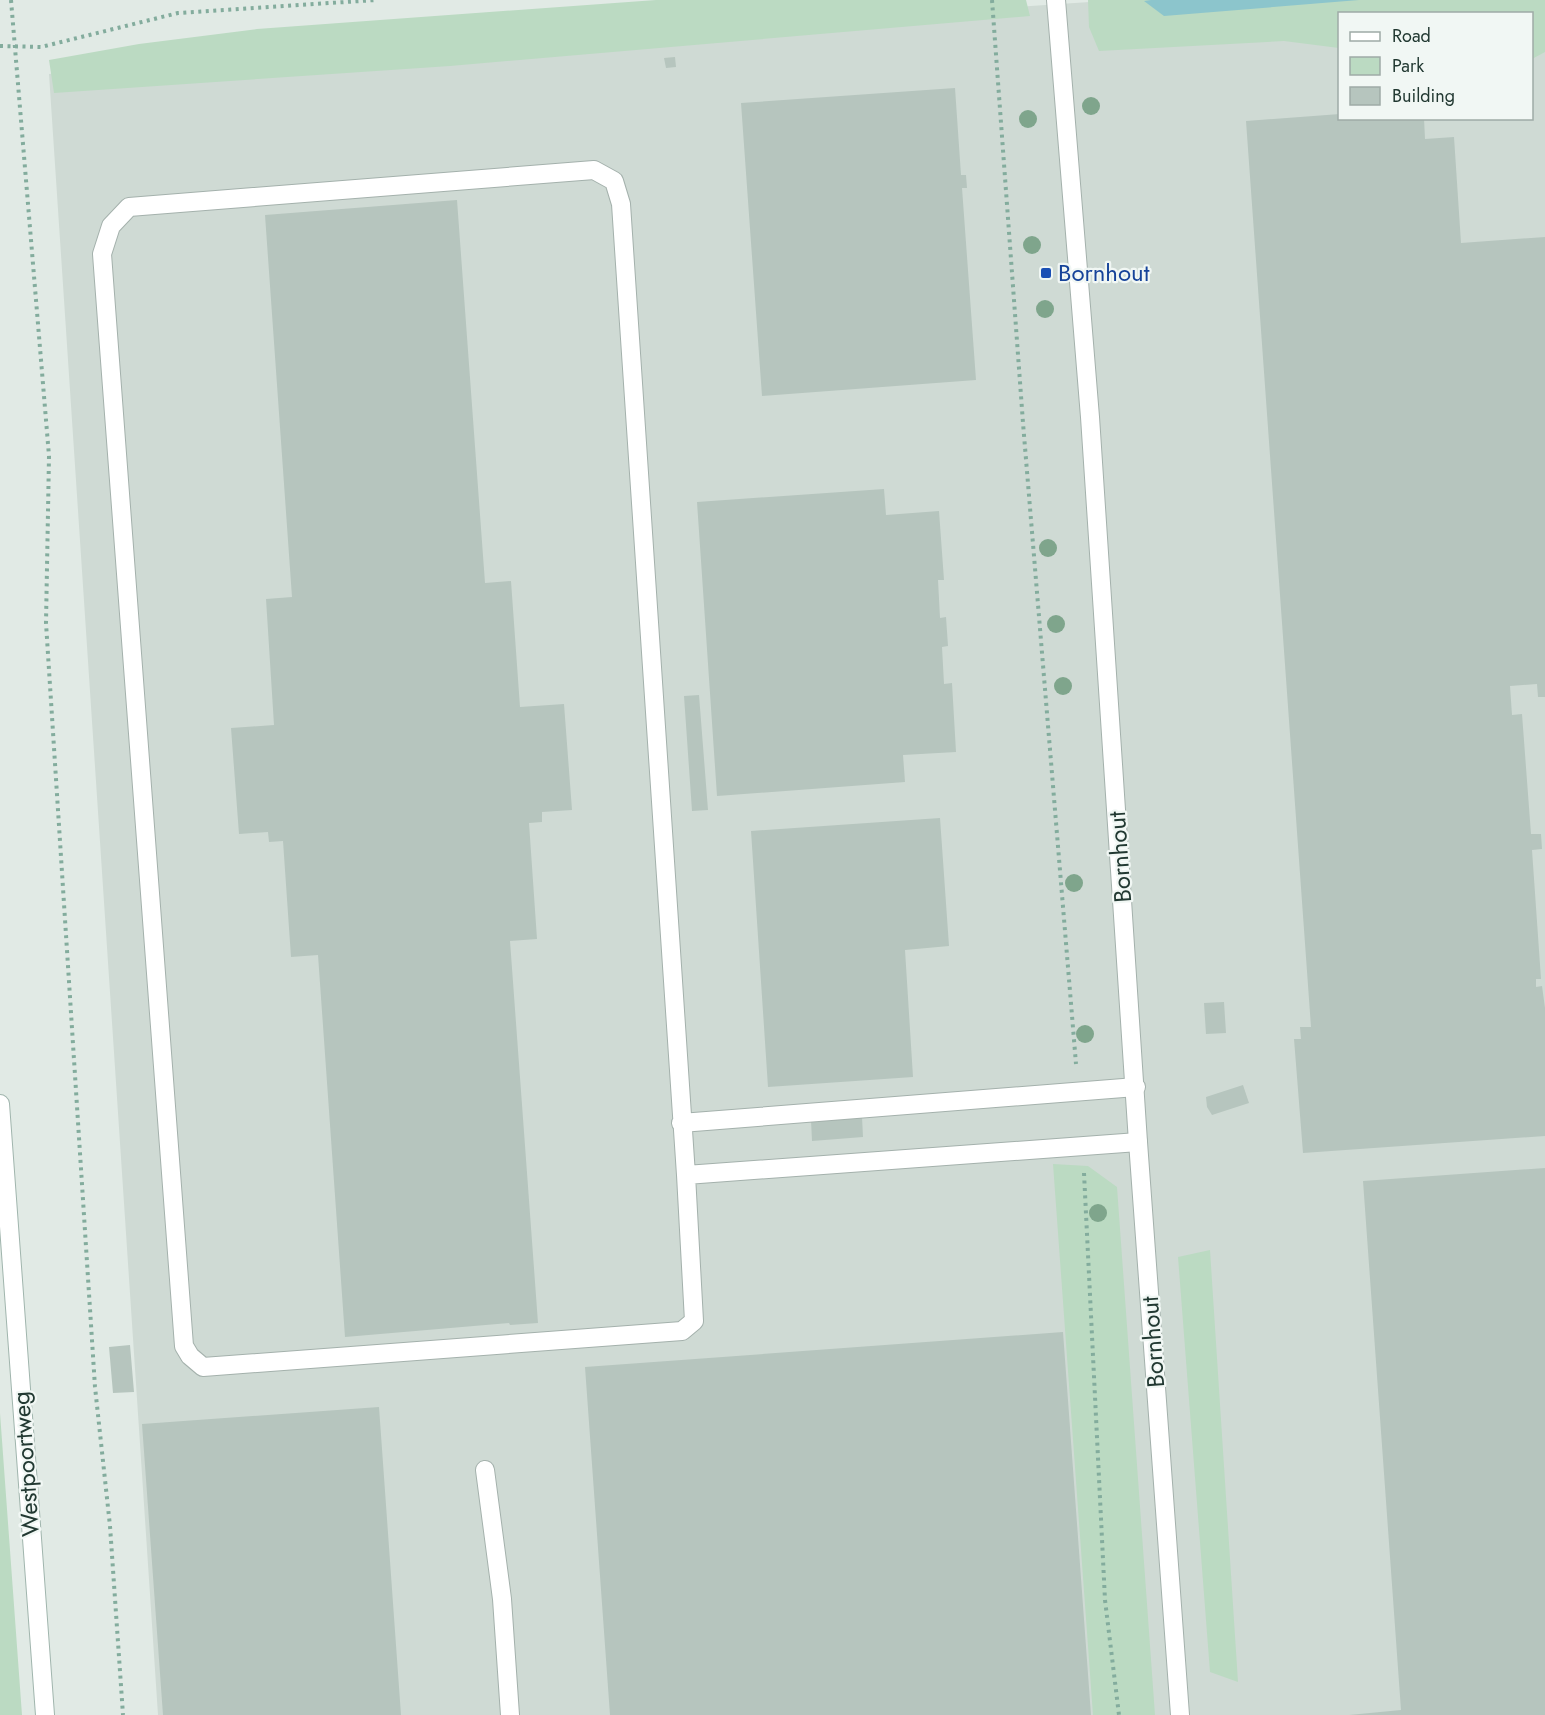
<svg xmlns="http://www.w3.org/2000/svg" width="1545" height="1715" font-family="Jost,sans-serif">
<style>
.built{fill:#cfdad4;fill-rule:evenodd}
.green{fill:#bbdac2}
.water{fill:#8cc5cc}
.building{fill:#b6c5be}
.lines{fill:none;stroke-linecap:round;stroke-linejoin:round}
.service-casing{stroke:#a4b1ac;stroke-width:20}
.minor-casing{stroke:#a4b1ac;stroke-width:20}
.secondary-casing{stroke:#a0b5ad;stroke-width:20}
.path{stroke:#83ac9d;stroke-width:4;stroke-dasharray:3 4.5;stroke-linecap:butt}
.service{stroke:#fff;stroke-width:18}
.minor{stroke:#fff;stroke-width:18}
.secondary{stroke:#fff;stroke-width:18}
.tree{fill:#7fa58c}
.transit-dot{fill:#1a4fb4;stroke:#f1f7f4;stroke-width:2}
.labels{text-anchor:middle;stroke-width:4.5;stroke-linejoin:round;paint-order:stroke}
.transit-label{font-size:24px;fill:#164399;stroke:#f1f7f4;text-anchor:start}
.street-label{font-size:24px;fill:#223932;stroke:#f1f7f4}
</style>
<rect width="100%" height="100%" fill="#e1eae5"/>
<!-- built -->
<path class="built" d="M1119,0H1545V1715H158L49,74ZM1340,14H1532V118H1340Z"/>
<!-- green -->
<path class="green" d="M656,0H1026L1030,16L450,66L54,93L49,60L139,44L257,29Z
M1088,0H1545V52L1532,59V14H1340L1339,48L1284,41L1099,51L1089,27Z
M1053,1164L1088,1166L1117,1187L1155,1715H1093Z
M1210,1250L1238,1682L1210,1672L1178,1257Z
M0,1413L22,1715H0Z"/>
<!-- water -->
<path class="water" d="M1151,0H1359L1164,16L1144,1Z"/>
<!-- building -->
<path class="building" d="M675,57L676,67L666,68L664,58Z
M955,88L961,175H966L967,188H962L976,380L762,396L741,103Z
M1340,114V118H1424L1425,139L1454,137L1461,243L1545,237V697H1538L1537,684L1510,686L1512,715L1522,714L1531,834H1541L1542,849L1532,850L1541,979H1536V987L1542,986L1545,1008V1136L1303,1153L1294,1039H1301L1300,1027H1311L1246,121Z
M457,200L485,583L511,581L520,707L564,704L572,810L542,812V822L529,823L537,939L510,941L538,1323L510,1325L509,1323L345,1337L318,955L291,957L283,841L269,842L268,832L239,834L231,728L274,725L266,599L292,597L265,215Z
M884,489L886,515L939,511L944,580H938L940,618L946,617L948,646L942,647L944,684L952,683L956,752L903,755L905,782L717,796L697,502Z
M699,695L708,810L692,811L684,696Z
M940,818L949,946L905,950L913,1077L768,1087L751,831Z
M1224,1002L1226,1033L1206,1034L1204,1003Z
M1243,1085L1249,1103L1212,1115L1207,1107L1206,1097Z
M862,1117L863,1137L812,1141L811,1120Z
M1545,1168V1715H1349L1401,1710L1363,1181Z
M1063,1332L1091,1715H610L585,1367Z
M130,1345L134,1392L113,1393L109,1347Z
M379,1407L401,1715H163L142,1424Z"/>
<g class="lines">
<!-- service casing -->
<g class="service-casing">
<path id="service" d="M594,170L614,181L621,204L686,1175L694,1321L682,1331L203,1367L190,1356L184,1346L102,254L111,226L129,207Z
M681,1123L1136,1087
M686,1175L1138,1142
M485,1470L502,1599L510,1715"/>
</g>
<!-- minor casing -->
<g class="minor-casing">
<path id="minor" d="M1056,0L1090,417L1138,1142L1180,1715"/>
</g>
<!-- secondary casing -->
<g class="secondary-casing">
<path id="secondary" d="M0,1104L45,1715"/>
</g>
<!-- path -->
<path class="path" d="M11,0L49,456L46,623L95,1387L110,1526L123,1715
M992,0L1023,423L1076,1064
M0,46L41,47L178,13L376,0
M1084,1173L1105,1600L1119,1715"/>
<!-- service -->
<use href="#service" class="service"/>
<!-- minor -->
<use href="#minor" class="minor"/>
<!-- secondary -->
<use href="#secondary" class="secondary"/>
</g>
<!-- trees -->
<g class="tree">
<circle cx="1091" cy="106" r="9"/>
<circle cx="1028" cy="119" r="9"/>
<circle cx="1032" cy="245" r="9"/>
<circle cx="1045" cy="309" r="9"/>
<circle cx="1048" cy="548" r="9"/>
<circle cx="1056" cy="624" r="9"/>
<circle cx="1063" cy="686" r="9"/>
<circle cx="1074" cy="883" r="9"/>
<circle cx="1085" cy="1034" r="9"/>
<circle cx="1098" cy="1213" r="9"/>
</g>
<!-- markers -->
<rect class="transit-dot" x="1040" y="267" width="12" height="12" rx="3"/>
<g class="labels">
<!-- transit labels -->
<g class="transit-label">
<text x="1058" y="281">Bornhout</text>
</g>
<!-- street labels -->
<g class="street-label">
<text transform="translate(1120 857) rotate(-94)" y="8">Bornhout</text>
<text transform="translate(1153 1342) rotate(-94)" y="8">Bornhout</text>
<text transform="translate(26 1464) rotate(-94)" y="8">Westpoortweg</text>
</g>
</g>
<!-- legend -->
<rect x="1338" y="12" width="195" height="108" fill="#f1f7f4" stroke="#9eaba6" stroke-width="1.5"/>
<rect x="1350" y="32" width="30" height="9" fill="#ffffff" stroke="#9eaba6" stroke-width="1.5"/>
<text x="1392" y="42" font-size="18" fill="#223932">Road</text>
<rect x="1350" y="57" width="30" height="18" fill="#bbdac2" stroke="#9eaba6" stroke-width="1.5"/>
<text x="1392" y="72" font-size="18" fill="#223932">Park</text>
<rect x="1350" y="87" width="30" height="18" fill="#b6c5be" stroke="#9eaba6" stroke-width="1.5"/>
<text x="1392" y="102" font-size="18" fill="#223932">Building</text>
</svg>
